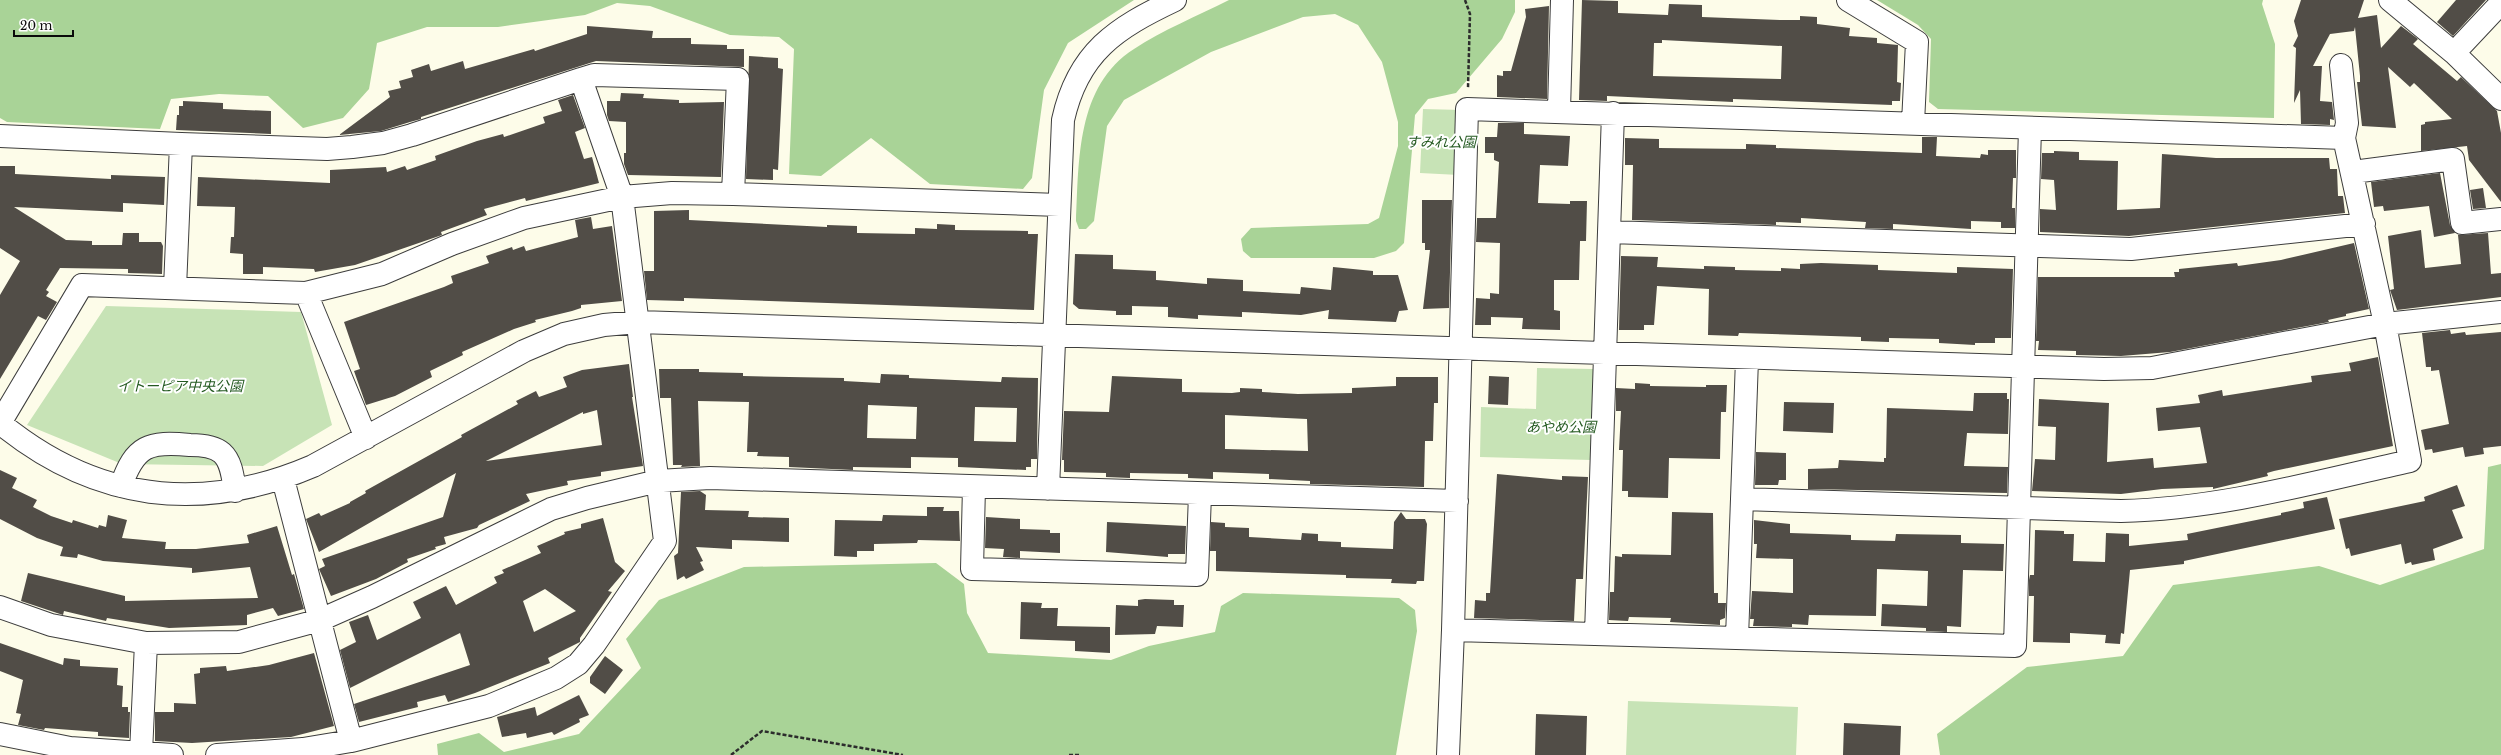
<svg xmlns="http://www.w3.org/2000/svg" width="2501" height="755" font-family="'Libre Baskerville','Noto Sans JP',serif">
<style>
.green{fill:#c7e3b6}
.forest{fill:#a9d397}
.building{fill:#514d47;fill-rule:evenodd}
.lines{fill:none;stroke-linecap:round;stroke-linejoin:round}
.minor-casing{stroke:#3d3d3d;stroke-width:24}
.path{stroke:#2c2c2c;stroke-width:2.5;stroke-dasharray:4 2;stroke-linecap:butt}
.minor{stroke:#fff;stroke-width:22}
.labels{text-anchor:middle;stroke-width:4;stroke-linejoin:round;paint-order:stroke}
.park-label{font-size:14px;font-style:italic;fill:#245a21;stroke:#fff}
</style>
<rect width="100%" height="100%" fill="#fdfce9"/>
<!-- green -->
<path class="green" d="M1423,109L1462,110L1459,175L1420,173Z
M106,306L301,312L332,425L263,466L122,464L27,425Z
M1537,368L1593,369L1591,460L1480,457L1481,407L1536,409Z
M1628,701L1798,707L1796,755H1626Z"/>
<!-- forest -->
<path class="forest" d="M0,0H1134L1068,43L1044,90L1032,178L1023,189L930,184L871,138L821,176L789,174L794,49L779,37L730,35L650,6L617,3L585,15L498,27H427L377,43L369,89L343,118L303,128L268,96L219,94L171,99L160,129L7,122L0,118Z
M1229,0H1515V12L1502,39L1456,93L1428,99L1415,115L1404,243L1396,251L1374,258H1251L1243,251L1241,239L1251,228L1368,224L1379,218L1398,146V122L1382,62L1358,25L1335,14L1303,17L1211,52L1124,100L1107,126L1094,221L1086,229H1079L1076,221C1079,161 1076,86 1134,49C1163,30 1197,16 1229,0Z
M1877,0H2263L2262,4L2275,44L2274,118L1938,109L1929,102L1931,39L1918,25Z
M2501,464V755H1940L1937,734L2027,667L2123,656L2173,585L2319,566L2380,585L2484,549L2488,467Z
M936,563L964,584L967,613L988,653L1111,660L1149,646L1215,632L1221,606L1243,593L1399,598L1415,610L1417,631L1396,755H438L437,744L479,733L504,752L579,734L641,668L626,639L659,600L744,567Z"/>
<!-- building -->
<path class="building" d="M1582,0L1618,1V13L1668,15L1669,4L1702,5V17L1781,20H1800V16L1817,17V24L1850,28L1849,36L1877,38V43L1898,45L1897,82L1901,83L1900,101H1892V105L1733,99V102L1607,96V101L1579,100ZM1662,40L1782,46L1781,79L1653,76L1654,43H1662Z
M2301,0H2364L2358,18L2377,15L2381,48L2401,26L2418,39L2413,44L2457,81L2461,77L2497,111L2501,133V202L2469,160L2467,146L2421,151V125L2425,124V122L2452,119L2414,83L2410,87L2388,67L2396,128L2362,126L2357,82H2360V76L2355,27L2354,31L2330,34L2313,66H2322L2320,101L2332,102L2334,120L2330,119V125L2301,124L2300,90L2294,103L2296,48L2293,46L2298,36L2294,21Z
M2456,0H2486L2453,36L2437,22Z
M1549,6L1547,99L1497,97V75L1503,76V71H1511L1526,17L1525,9Z
M587,26L653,31L652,38H691V44L727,45V49H744V67L596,61L421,117V119L410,122L381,131L339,135L390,97L388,91L401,88L399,81L413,77L411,70L429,64L431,71L463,61L465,69L534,49L535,51L587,34Z
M749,56L778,58V68L783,69L778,170L773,169V180L746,179Z
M621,93L644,94L643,98L679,100V103L724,102L721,177L628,175L624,164V153H626V122L609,121L607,115V101H620Z
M573,95L585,128L575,132L584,159L592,157L599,183L526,201L525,198L484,209L487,215L441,232L442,235L355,265L315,272L314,269L263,267V274H243V254L230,253L231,237H234L235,207L197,206L198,177L330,183V170L386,167L387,172L405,166L407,170L436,160L435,156L477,141L503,134L504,137L545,123L543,117L562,111L558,100Z
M183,101L223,103V109L271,111V134L176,130L177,115H179V106H183Z
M1498,123H1524V134L1570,136L1568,166L1540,165L1538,203L1570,204V201H1587L1586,241H1580L1579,280H1554V310L1560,311V330L1522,329L1523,318L1491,317V325H1475L1476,298L1490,299V293L1499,294L1500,243L1476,242L1477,218H1496L1499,162L1494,160V153H1485V137H1497Z
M1922,137H1937L1936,156L1980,158L1981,154L1988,155V150H2016V178H2013L2012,208H2015V228H2001V222L1971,221V229L1893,224V229L1865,228L1866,222L1801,218V223L1776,222V225L1632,220L1633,165H1625V138L1659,139V148L1746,149V144L1776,145V148L1922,153Z
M2054,151L2079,152V160L2118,161L2117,210L2160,208L2162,154L2216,158H2329L2330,169H2337L2338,196H2343L2345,213L2129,236L2040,232V209L2056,210L2054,180L2041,179L2042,153H2054Z
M0,166H15V174L111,179V175L165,177L164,205L123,203V212L14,207L66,240L92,241V245H122L123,233H139V242H161L163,246L162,274L128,273V269L60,268L46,290L49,292L46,296L57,302L46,320L38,316L0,379V295L20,261L0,248Z
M2440,173L2450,225L2455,233L2434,237L2429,206L2384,211L2383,206L2374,207L2371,182Z
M2483,188L2486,208L2473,209L2470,190Z
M1422,200H1452L1449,308L1423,309L1430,250H1425V243H1422Z
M689,210V220L827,227V225L857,226V233L915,234V228L937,229V224L955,225V230L1028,231V234H1038L1034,310L684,298V301L647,300L644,271H654V211Z
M591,217L593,229L612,226L622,301L581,305V308L572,311L535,320L536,322L514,329L462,352L463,355L430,371L432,377L395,396L366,405L354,371L360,369L344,322L444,287L453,283L451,276L489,263L486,256L512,247L513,250L524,246L526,251L578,237L575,220Z
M2421,230L2425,268L2461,264L2458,235L2488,233L2491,274L2501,273V297L2397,310L2390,290L2394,289L2388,236Z
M2354,243L2369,309L2346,314V316L2328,320L2329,322L2170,352L2121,356L2076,355V351L2038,350L2039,341H2036L2038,277H2175L2174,272H2179V269L2237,263L2238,266L2281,260Z
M1075,254L1113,255V269L1156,271V280L1207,284V278L1243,280V291L1300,294L1301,287L1331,290L1333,267L1373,271V275H1398L1408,310L1399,311L1396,322L1328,319L1329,310L1301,315L1242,312V317L1198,315V319L1168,317V307L1132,306V315H1116V311L1079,309L1073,304Z
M1621,256L1658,257L1657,267L1704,269V266L1735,267V270L1781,271V268L1800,269V264L1821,263L1878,265V270L1957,273V267L2013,269L2011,338H1995V343H1975V345L1939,343V339L1889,338V342L1861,341V337L1739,333L1738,336L1708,335L1709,289L1657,286L1654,325H1644V330H1619Z
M2450,330L2451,334L2465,332L2466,335L2501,332V446L2483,448L2484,454L2465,457L2463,447L2433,453L2432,449L2425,450L2421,430L2449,424L2439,370L2431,371V367H2426L2422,333Z
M2378,357L2393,446L2274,471L2267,473L2268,476L2213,489V487L2162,489L2121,494L2032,491L2035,459L2055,460L2056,427L2038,426L2039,399L2109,403L2107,462L2153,458L2154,468L2207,463L2200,427L2158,431L2156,408L2200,403L2198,395L2222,390L2223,396L2312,382L2311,376L2351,371L2349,363Z
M629,364L633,397H632L643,466L601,472V476L567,481L568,485L526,494L530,501L479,525L477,528L444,537L446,544L435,547L436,549L407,559L408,562L376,579L331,596L319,569L325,566L322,559L443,517L456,473L319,552L306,519L319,513L321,516L350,503V502L366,493L365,491L462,437L461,435L518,404L516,401L536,391L539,397L567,387L563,377L582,370ZM597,410L602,445L486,461L583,412V414Z
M659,369H699V372L743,373V376L844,378V381L880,383L881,374L909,375V378L1001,382L1002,377L1038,378L1037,459H1031V467H1026V470L958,467V458L911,457V468L853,467V470L789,467V457L757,456L758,452H747L749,402L698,401L700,466L681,467L682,465H673L671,398H660ZM868,405L917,407L916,439L867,438ZM975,407L1017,408L1016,442L974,441Z
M1112,376L1182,379V392L1232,393L1240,392V388L1262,389V392L1298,394L1352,393V388L1396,386V377H1438V403H1434L1433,441H1425L1424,487L1310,484V481L1269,479V474L1213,472V479L1188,478V474L1130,473V478L1106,477V473L1064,472V460H1062L1064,411L1109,412ZM1225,415L1307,419L1308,451L1225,449Z
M1489,376L1509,377L1508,405L1488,404Z
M1635,383L1650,384V386L1706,387V385H1727L1726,412H1721L1720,459L1669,458L1668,498L1628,497V491H1622L1623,450H1619L1621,411H1616V388L1635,389Z
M1974,393H2007V399H2009L2008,434L1967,433L1964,466L2008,467L2007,493L1808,489V469L1838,468L1839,460L1884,462V458H1886L1887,408L1973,411Z
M1784,402L1834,403L1833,433L1783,431Z
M1756,452L1786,453V480H1779L1778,485H1755Z
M0,470L17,478L12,488L37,500L33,507L51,516L72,523L73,520L98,528L99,525L106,527L108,515L127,520L122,538L166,542L165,549H196L249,543L247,535L277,526L292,575L294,574L304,609L278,616L273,608L247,615V625L169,628L107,618L106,621L64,611L63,615L21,601L28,573L125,596V601L258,598L250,567L192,573V568L103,561L78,554L77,558L60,556L63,547L37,538L0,519Z
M1497,474L1562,480V476L1588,477L1583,579H1576L1574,621L1474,618L1475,600L1486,601V593H1490Z
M2457,485L2465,506L2452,510L2463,538L2433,549L2435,560L2412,565L2411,562L2405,564L2401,544L2351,556L2349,548L2346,549L2339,519L2425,501L2424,497Z
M700,491L706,495L705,510L749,511L748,517L789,518V542L732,540V549L696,547L703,561L700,562L704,570L686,579L684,576L677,580L674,556L678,553L681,492Z
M2327,497L2335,529L2184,561V564L2130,570L2124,634L2121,633L2120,644L2105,643L2106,635L2070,633V643L2033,642L2034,596H2029V580L2030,575H2034L2035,530L2064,531V534H2074L2073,561L2105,562L2106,533L2129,534V546L2188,540L2187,534L2281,515V513L2304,508L2303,502Z
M927,507H944L943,511H959L960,541L918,540L917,543L874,544V551H857V557L834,556L835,520L882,521L883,515L927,516Z
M1401,512L1406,519H1425L1427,524L1424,581H1417L1416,584L1391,583L1392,579L1346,578V575L1216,571V551H1210L1211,522L1225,523V527L1249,528V537L1301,540L1302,533L1318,534V541L1341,542V547L1393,549L1394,522Z
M1672,512L1713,513L1714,593H1718V603H1726L1725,618L1720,620V625L1670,622L1671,618L1629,617L1628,621L1609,620L1610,592H1614L1615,556L1622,557V554L1671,555Z
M986,517L1020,519V529L1050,530V533H1060V553L1020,551V558L1003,557L1004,549L985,548Z
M603,518L615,562L625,571L608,591L612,592L580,638V642L548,658L550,663L475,693L448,702L445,695L417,702L418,707L359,722L354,704L470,665L460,633L350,688L340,650L356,642L349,622L368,615L377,640L421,618L413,602L446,586L456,605L497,583L494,577L504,573L502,570L541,553L537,546L565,534L564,532L581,528V524ZM545,589L576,611L534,632L523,601Z
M1754,520L1790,524V533L1851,535V540L1895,541L1896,534L1961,535V543L2004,544L2003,571L1963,570L1961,627L1947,626V632L1926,631V628L1881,626L1882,604L1927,606L1928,571L1877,569L1876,616L1809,615L1808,625L1792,624V627L1753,626L1754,619H1750L1752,591L1793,593V559L1756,558L1757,544H1754Z
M1107,522L1186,526L1185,554H1168V557L1106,552Z
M1145,599L1174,600V605H1184L1183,627L1157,626L1155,634L1115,635L1116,605L1138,606V600Z
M1021,602L1042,603L1041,608H1058L1057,626L1110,627V653L1075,651V641L1020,639Z
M0,643L63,665L64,658L80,660V666L118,668L117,685L123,686L122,707H128V712H130L129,738L98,736V732L45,728L44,730L18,725L21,714L16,713L23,680L0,671Z
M314,653L334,726L291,737L192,743L155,741V712H174V703L196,704L194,674L200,673V668L226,666L227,671L269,665Z
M605,656L623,670L605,694L590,683V677Z
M579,695L589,715L579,719L580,722L554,735L552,732L527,738L526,733L502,737L497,717L535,707L537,716Z
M1536,714L1587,716L1586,755H1535Z
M1844,723L1901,726L1900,755H1843Z"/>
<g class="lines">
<!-- minor casing -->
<g class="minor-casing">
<path id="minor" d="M1848,0L1917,42L1913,123
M2390,0L2454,53L2501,99
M2454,53L2501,3
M2341,65L2347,123L2344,138
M581,79L594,75L738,79L733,194
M1559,111L1562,0
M0,136L181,144L327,149L352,147L383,143L412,135L581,79L622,197L665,541L594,645L578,664L556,678L489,706L351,741
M2353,172L2453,159L2462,223L2501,219
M1609,232L1613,113
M175,288L181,144
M306,293L366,438
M0,423C95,501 201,514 313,466L524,351L564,334L604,325L638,322L2104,369L2152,368L2385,324L2501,312
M0,423L82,285L306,293L382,274L452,244L524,218L622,197L672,193L733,194L1059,205
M121,486C135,445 149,441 190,445C201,445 214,446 222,453C232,462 233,479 235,491
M974,487L972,569L1197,575L1200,494
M1048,489L1063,120C1078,52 1116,28 1175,0
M0,607L51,625L146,643L239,642L320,620L372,597L551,509L587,498L658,481L710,478L1457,501
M1453,630L2015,646L2030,128
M1596,634L1609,232L2131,249L2364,224
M1737,638L1742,499
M0,734L70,748L172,755
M141,753L146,643
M217,755L303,749L351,741L283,479
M1448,755L1453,630L1467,109L2344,138L2385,324L2410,461C2315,482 2219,509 2121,511L1742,499L1747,359"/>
</g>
<!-- path -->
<path class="path" d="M1465,0L1470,14L1468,88
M731,755L762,731L903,755
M1069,755H1079"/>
<!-- minor -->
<use href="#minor" class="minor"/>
</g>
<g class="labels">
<!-- park labels -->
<g class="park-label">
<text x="1441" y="147">すみれ公園</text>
<text x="180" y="391">イトーピア中央公園</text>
<text x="1561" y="432">あやめ公園</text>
</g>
</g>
<!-- scale -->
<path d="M14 30v6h59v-6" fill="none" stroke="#0a0a0a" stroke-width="2"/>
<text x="20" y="30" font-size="12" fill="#0a0a0a" stroke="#ffffff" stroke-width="3" paint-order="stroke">20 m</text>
</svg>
